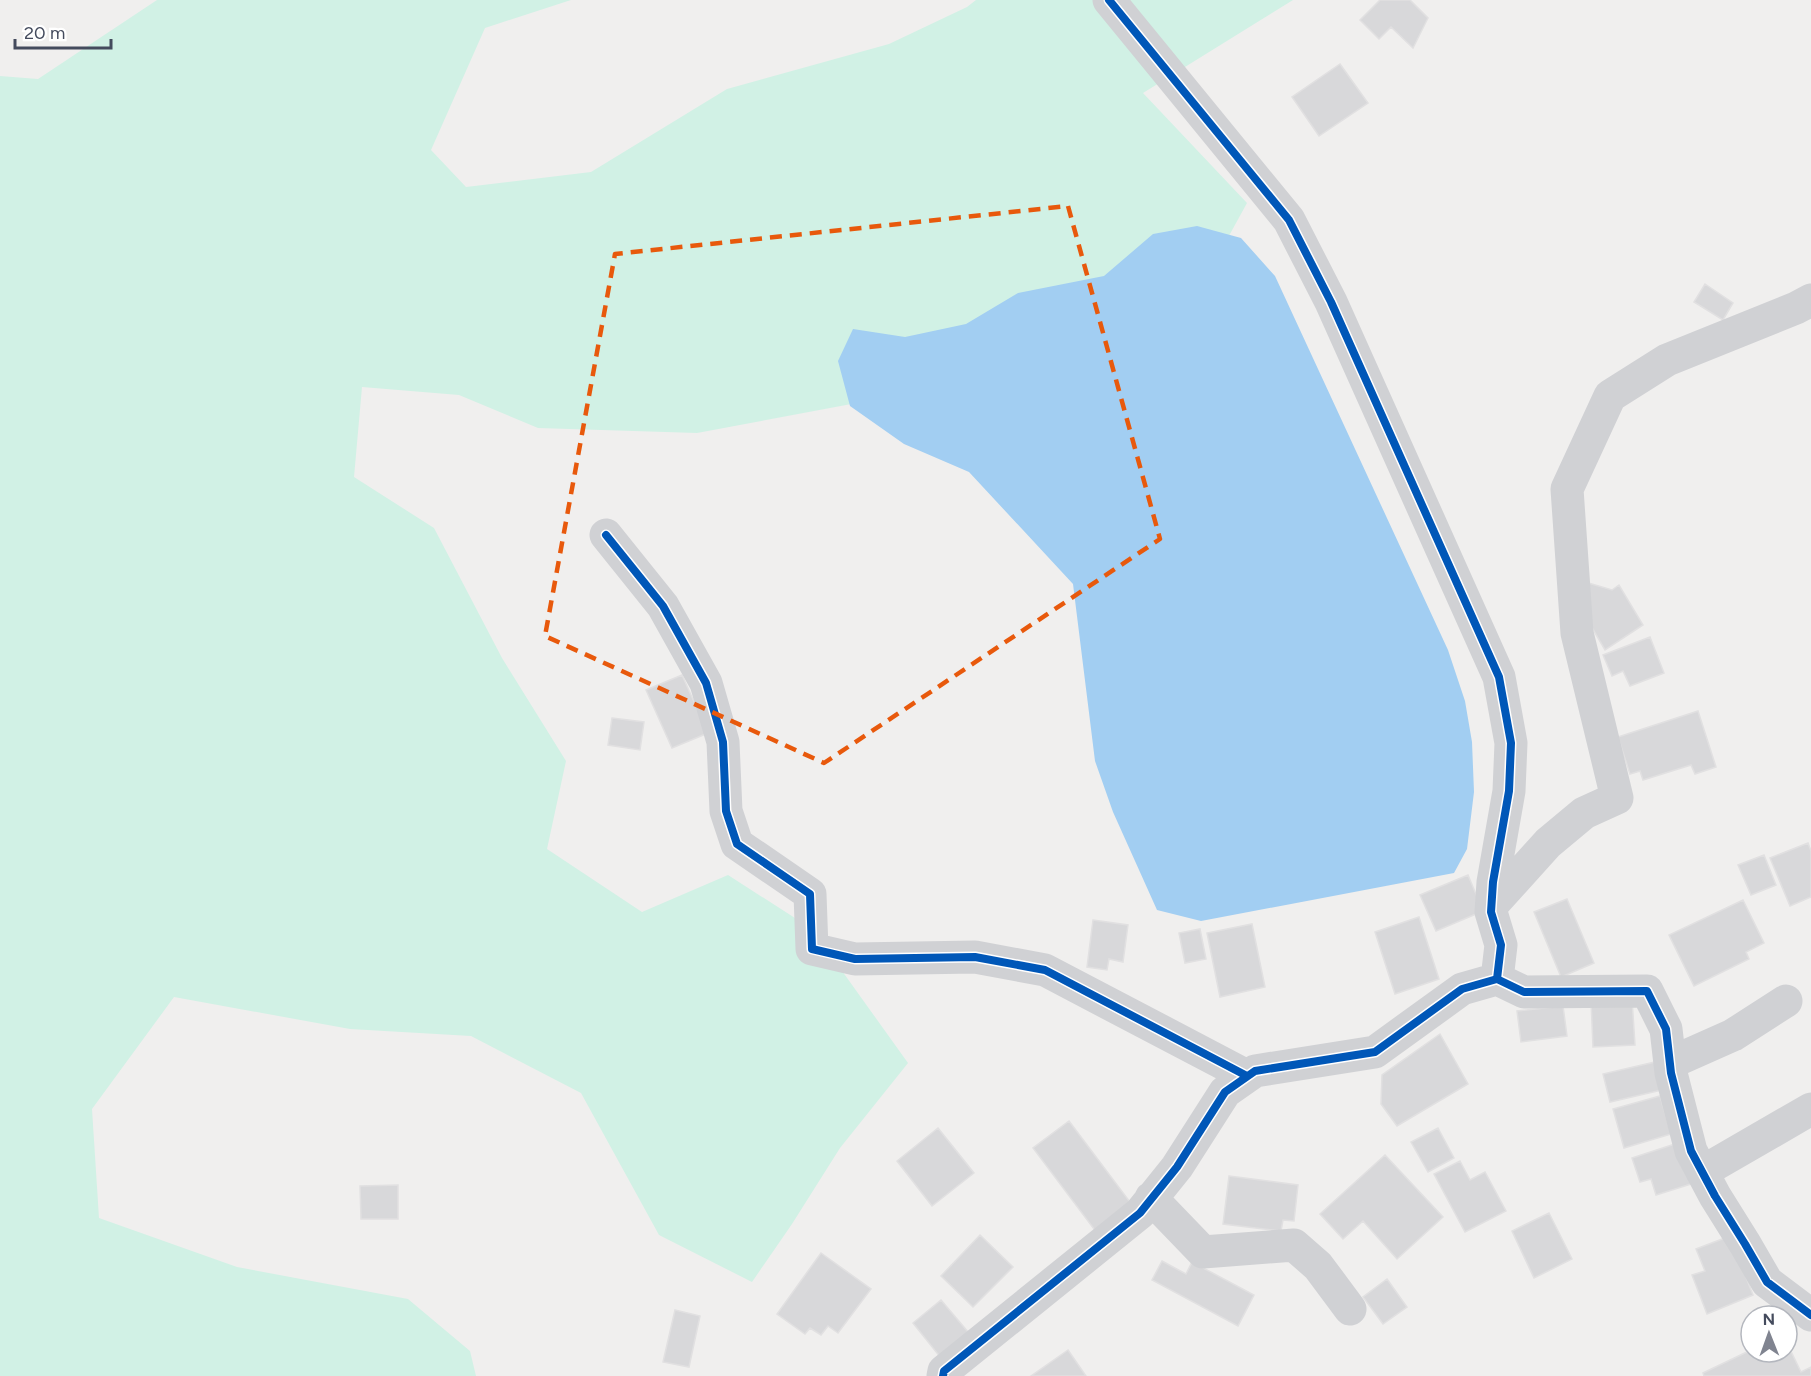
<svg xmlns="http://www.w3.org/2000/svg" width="1811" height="1376" font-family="Figtree,sans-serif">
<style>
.green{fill:#d1f1e5}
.water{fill:#a2cef2}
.building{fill:#d8d8da;stroke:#e1e0e1;stroke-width:1.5}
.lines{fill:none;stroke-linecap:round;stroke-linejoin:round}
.street{stroke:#d0d1d4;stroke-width:33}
.cycleway-casing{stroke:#fff;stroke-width:11}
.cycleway{stroke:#0057b8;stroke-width:8}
.marked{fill:none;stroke:#e8590c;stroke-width:4.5;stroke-dasharray:12 8;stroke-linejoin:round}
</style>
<rect width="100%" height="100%" fill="#f0efee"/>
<!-- green -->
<path class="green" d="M157,0H571L485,28L431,150L466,187L591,172L727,89L889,44L967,7L976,0H1293L1143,93L1247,203L1213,265L894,396L697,433L538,428L459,395L362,387L354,477L434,528L502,658L566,761L547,849L642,912L728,875L812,929L908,1063L840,1148L792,1224L752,1282L659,1235L581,1093L471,1036L350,1029L174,997L92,1109L99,1218L237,1267L408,1299L470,1351L476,1376H0V76L38,79Z"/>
<!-- water -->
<path class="water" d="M1197,226L1241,238L1275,276L1448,650L1465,701L1472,742L1474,792L1467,849L1454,873L1201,921L1157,910L1113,812L1095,761L1073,584L969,472L904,444L850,406L838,361L853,329L905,337L966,324L1018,293L1104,276L1153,234Z"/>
<!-- building -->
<path class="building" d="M1380,0H1410L1428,18L1413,48L1391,27L1379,39L1360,20Z
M1340,64L1368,103L1319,136L1292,97Z
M1705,284L1733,303L1723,320L1694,302Z
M1585,582L1612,590L1619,585L1643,625L1605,650L1584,614Z
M1650,637L1664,673L1630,686L1623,671L1612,676L1603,655Z
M682,675L708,733L672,748L646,690Z
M1698,711L1716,767L1695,774L1691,765L1643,780L1640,771L1630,774L1618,737Z
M612,718L644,722L640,750L608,745Z
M1808,843L1811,851V897L1790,906L1770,858Z
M1764,855L1776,885L1751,895L1738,865Z
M1468,875L1483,911L1436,931L1420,895Z
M1567,899L1594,963L1561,977L1534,912Z
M1743,900L1764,943L1746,952L1749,959L1694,986L1669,935Z
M1419,917L1439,979L1395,994L1375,932Z
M1093,920L1128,925L1123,962L1109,959L1107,970L1087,967Z
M1252,924L1265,987L1220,997L1207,933Z
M1200,929L1206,959L1185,963L1179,933Z
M1632,999L1635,1045L1593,1047L1591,1001Z
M1563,1006L1567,1036L1521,1042L1517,1011Z
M1440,1034L1468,1084L1397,1126L1381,1104L1382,1075Z
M1655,1062L1662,1090L1610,1102L1603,1074Z
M1660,1096L1671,1134L1624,1148L1613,1109Z
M1069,1121L1136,1210L1100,1237L1033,1148Z
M938,1128L974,1173L932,1206L897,1161Z
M1438,1128L1454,1158L1428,1172L1411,1142Z
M1678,1143L1691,1184L1656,1195L1651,1179L1640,1182L1632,1158Z
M1385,1155L1443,1217L1397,1259L1363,1221L1343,1239L1320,1214Z
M1460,1161L1470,1180L1485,1172L1506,1211L1465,1232L1434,1174Z
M1229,1176L1298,1185L1294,1221L1283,1220L1281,1231L1223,1224Z
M398,1185V1219H361L360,1186Z
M1549,1213L1572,1259L1534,1278L1512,1231Z
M980,1235L1013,1267L973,1307L941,1276Z
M1730,1236L1753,1295L1707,1314L1692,1275L1705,1271L1696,1249Z
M821,1253L871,1289L838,1333L828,1326L821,1335L810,1328L805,1334L777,1314Z
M1162,1261L1186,1274L1192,1262L1254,1295L1238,1326L1152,1280Z
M1387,1279L1407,1307L1383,1324L1363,1297Z
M941,1300L974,1339L945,1363L913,1323Z
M675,1310L700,1316L689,1367L663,1362Z
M1787,1343L1801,1372L1811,1367V1376H1704L1703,1373L1751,1350V1352H1787Z
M1068,1350L1086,1376H1031Z"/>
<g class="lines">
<!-- street -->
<path class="street" d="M1109,0L1289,220L1331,302L1499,677L1511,743L1509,791L1493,882L1491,912L1501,945L1497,979
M606,535L663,606L706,683L723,742L726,811L737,844L810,894L812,949L855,959L975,957L1045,970L1247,1076
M1492,905L1548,843L1584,813L1617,798L1577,633L1567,489L1610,396L1667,360L1796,308L1811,300
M1670,1063L1733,1035L1786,1001
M1702,1172L1811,1109
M1151,1198L1203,1252L1294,1245L1318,1266L1350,1309
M943,1376L944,1371L1140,1213L1177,1167L1225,1092L1255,1071L1375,1052L1462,989L1497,979L1524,992L1647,991L1666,1029L1671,1073L1691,1151L1715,1196L1745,1244L1767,1282L1811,1315"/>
<!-- cycleway casing -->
<g class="cycleway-casing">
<path id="cycleway" d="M1109,0L1289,220L1331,302L1499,677L1511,743L1509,791L1493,882L1491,912L1501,945L1497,979
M606,535L663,606L706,683L723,742L726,811L737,844L810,894L812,949L855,959L975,957L1045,970L1247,1076
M943,1376L944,1371L1140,1213L1177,1167L1225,1092L1255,1071L1375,1052L1462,989L1497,979L1524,992L1647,991L1666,1029L1671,1073L1691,1151L1715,1196L1745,1244L1767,1282L1811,1315"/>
</g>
<!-- cycleway -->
<use href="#cycleway" class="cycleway"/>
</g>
<!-- marked area -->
<path class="marked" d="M1068,206L1160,539L824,763L545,636L615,254Z"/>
<!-- north arrow -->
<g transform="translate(1769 1334) rotate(359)"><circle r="28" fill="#ffffff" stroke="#b4b7be" stroke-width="1.5"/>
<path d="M0-4.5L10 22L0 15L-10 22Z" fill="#808490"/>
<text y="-9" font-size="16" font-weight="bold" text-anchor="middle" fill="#444b5d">N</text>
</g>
<!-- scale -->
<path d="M15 39v9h96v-9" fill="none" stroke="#444b5d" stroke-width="3"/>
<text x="24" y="39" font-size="18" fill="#444b5d" stroke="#ffffff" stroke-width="4.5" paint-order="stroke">20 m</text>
</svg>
